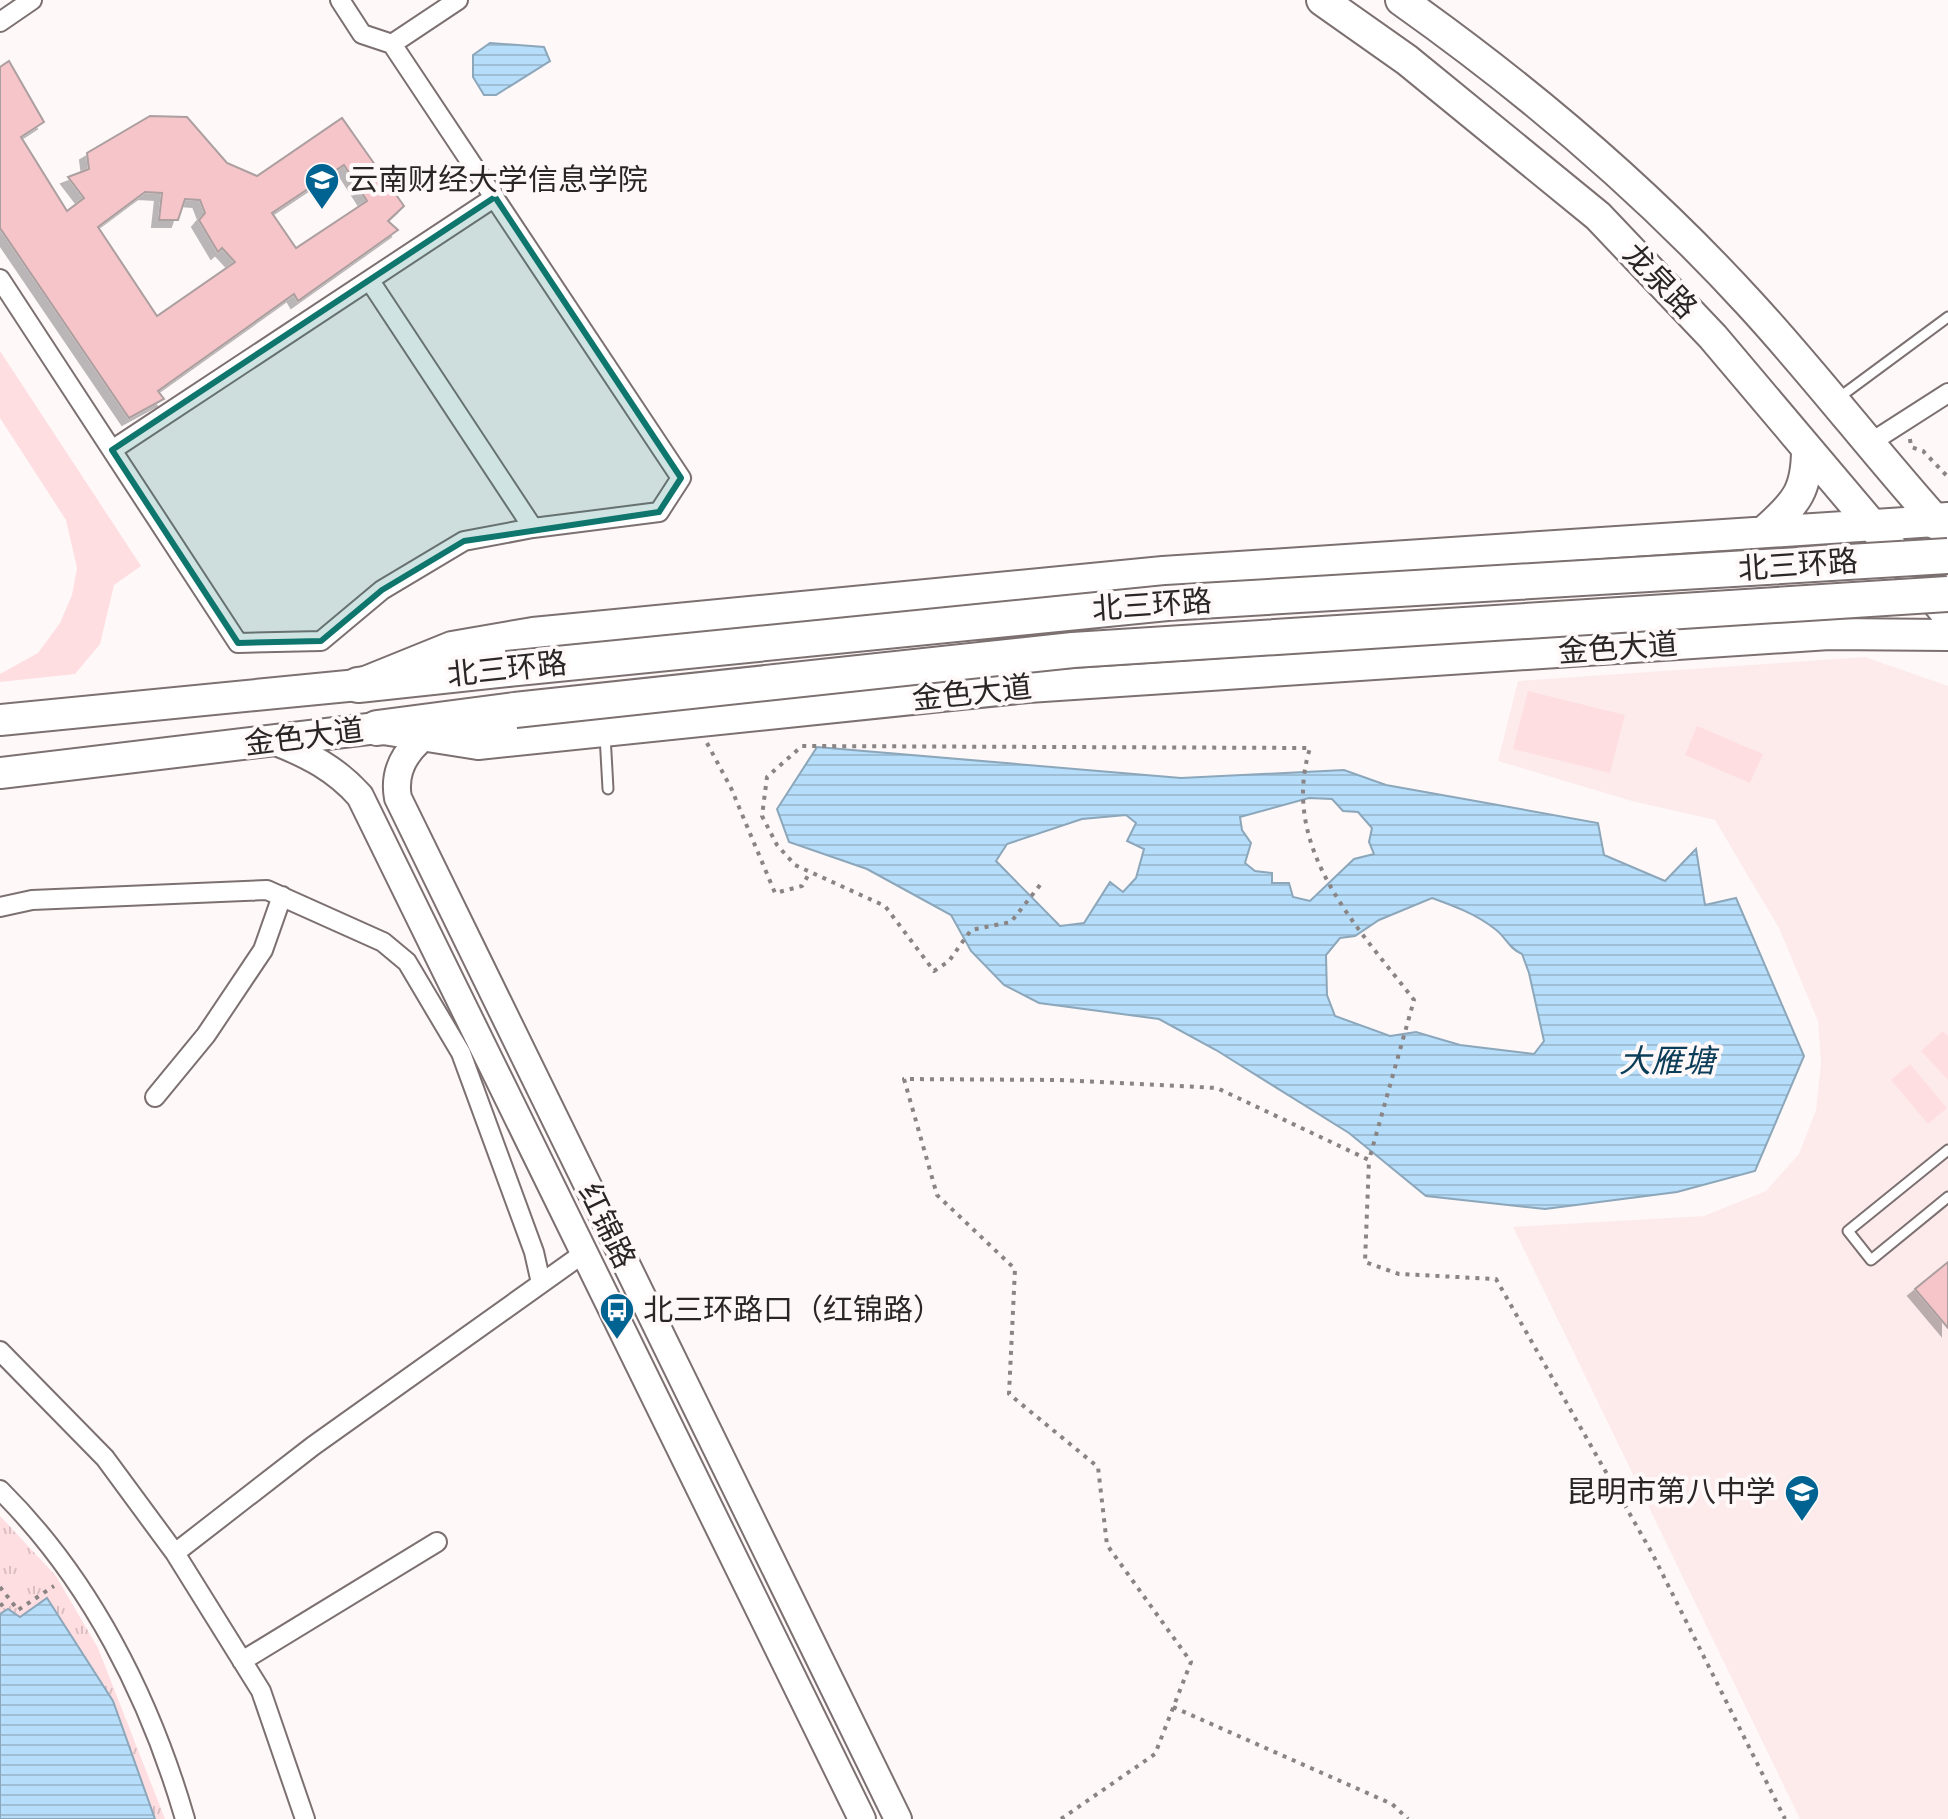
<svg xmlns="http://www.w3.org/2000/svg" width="1948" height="1819" font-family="Spectral,'Noto Sans SC',serif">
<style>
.built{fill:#fdebec}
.green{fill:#fedee1}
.park{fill:url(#park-tufts)}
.water{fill:url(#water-rules);stroke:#8ca6ba;stroke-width:2;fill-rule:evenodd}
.building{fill:#f6c5c9;stroke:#ac9fa0;stroke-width:2;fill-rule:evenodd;filter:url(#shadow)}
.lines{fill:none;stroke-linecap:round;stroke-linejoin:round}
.lane-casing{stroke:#7c7071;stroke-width:13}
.street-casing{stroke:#7c7071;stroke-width:22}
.secondary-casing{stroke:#7c7071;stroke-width:30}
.primary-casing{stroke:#7c7071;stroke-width:34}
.highway-casing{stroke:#7c7071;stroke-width:38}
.path{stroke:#8a8485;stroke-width:4;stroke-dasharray:4 6;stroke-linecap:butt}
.lane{stroke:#fff;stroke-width:9}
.street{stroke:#fff;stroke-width:18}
.secondary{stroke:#fff;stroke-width:26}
.primary{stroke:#fff;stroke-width:30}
.highway{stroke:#fff;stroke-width:34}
.highway-bridge-casing{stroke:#7c7071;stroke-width:38;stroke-linecap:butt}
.highway-bridge{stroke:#fff;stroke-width:34}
.marked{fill:#0f766e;fill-opacity:0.2;stroke:#0f766e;stroke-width:6;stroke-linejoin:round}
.labels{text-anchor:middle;stroke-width:8;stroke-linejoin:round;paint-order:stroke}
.poi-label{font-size:30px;fill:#2a2526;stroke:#fef8f9;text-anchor:start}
.street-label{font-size:30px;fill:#2a2526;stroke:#fef8f9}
.water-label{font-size:32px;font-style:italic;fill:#0b3c58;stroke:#fef8f9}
</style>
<defs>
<pattern id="park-tufts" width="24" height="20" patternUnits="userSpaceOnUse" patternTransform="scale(2)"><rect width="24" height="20" fill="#fedee1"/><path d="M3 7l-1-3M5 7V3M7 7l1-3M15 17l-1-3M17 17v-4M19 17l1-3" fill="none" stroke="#dabec1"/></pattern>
<pattern id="water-rules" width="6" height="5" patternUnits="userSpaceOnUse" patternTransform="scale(2)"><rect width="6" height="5" fill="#b6ddf9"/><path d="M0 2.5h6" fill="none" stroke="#9dbed5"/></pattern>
<filter id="shadow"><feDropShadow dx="-7" dy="7" stdDeviation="0" flood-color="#0004"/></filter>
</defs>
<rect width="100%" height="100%" fill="#fef8f9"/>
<!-- built -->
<path class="built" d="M1865,657L1948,686V1819H1800L1513,1227L1704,1216L1766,1191L1799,1154L1816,1110L1821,1063L1818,1021L1779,928L1715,820L1632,801L1498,761L1518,681Z"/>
<!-- green -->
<path class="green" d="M0,351L141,566L114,585L100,644L75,674L0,682V674L38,653L60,623L72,595L77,568L66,520L0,418Z
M1528,691L1625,715L1610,773L1513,749Z
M1697,726L1763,754L1750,783L1685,755Z
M1943,1031L1948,1036V1080L1921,1051Z
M1910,1064L1947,1108L1928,1124L1891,1080Z"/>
<!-- park -->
<path class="park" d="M0,1516L56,1576L98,1648L165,1819H0Z"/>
<!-- water -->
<path class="water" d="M490,43L544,47L550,61L496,95H484L473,77V55Z
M817,747L1181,778L1344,770L1386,785L1598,823L1604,855L1665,881L1696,849L1705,905L1736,898L1804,1056L1755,1171L1677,1192L1545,1209L1426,1196L1349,1133L1216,1050L1159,1019L1039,1003L1004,985L971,951L951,915L867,869L789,842L777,809ZM1309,798L1332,799L1343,811L1358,812L1372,828L1369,842L1374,854L1354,859L1310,901L1293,897L1289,883H1272V873L1255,871L1245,863L1251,843L1242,830L1240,817ZM1126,815L1136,823L1127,841L1144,849L1136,878L1123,892L1110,882L1084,923L1060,926L996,861L1007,844L1082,819ZM1432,898C1454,906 1476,914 1495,929C1506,937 1508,948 1522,954L1529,973L1544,1041L1534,1054L1460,1045L1416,1032L1390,1036L1335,1016L1327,995L1326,955L1340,938L1355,936L1379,920Z
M47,1598L113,1701L155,1819H0V1614L8,1609L20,1617Z"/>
<!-- building -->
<path class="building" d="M9,61L44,122L21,137L67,211L84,198L68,177L89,169L87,153L150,116L187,117L227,163L257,176L342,118L404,206L388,221L398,230L298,301L294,294L158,391L164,399L129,418L0,228V67ZM344,165L367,201L296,248L272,213ZM145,192L162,193L159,220H178L185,199L200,200L205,213L199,220L218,252L222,248L235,262L157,316L98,227Z
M1948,1262V1328L1915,1289Z"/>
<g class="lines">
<!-- lane casing -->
<g class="lane-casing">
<path id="lane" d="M1837,399L1948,317
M605,735L608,789
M1948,1150L1848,1231L1871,1260L1948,1197"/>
</g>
<!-- street casing -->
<g class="street-casing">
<path id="street" d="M0,22L32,0
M392,44L458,0
M0,279L238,643L321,641L382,590L464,541L533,528L659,512L681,478L392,44L362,34L340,0
M370,281L533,528
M1870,443L1948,393
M112,450L495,197
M0,907L32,900L267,890L383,942L407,962L461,1053L534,1252L541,1283
M155,1097L206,1035L263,950L282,896
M0,1351L105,1458L175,1553L261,1691L305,1819
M0,1490C90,1579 150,1698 185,1819
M175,1553L313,1446L584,1253
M242,1661L437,1542"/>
</g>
<!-- secondary casing -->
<g class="secondary-casing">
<path id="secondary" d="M438,727C411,743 392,766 398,798L898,1819
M276,742C309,755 336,769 360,796L862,1819"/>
</g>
<!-- primary casing -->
<g class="primary-casing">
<path id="primary" d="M1322,0L1407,60L1598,216L1713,337L1948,615
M1401,0C1528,90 1646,190 1751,305C1818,378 1878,457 1944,530
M1767,529C1797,502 1807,490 1807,449
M0,720L358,685L452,647L533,633L1163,572L1935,521
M0,773L377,728L478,744L1028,687L1829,634L1948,635"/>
</g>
<!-- highway casing -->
<g class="highway-casing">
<path id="highway" d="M1935,521L1948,520
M358,685L507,669
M377,728L515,710"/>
</g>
<!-- path -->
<path class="path" d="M1910,439L1911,447L1923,451L1948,477
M707,743L731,788L775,893L802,886L810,872
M1040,885L1011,922L971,930L949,961L934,971L885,906L795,865L777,845L762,816L767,777L802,746L1310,748C1279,849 1358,927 1414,1000L1369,1160
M0,1587L18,1610L54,1586
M0,1606L8,1600
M1173,1707L1392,1804L1408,1819
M1061,1819L1155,1754L1191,1662L1107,1545L1098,1467L1009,1394L1015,1269L937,1195L904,1079L1060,1080L1217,1088L1369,1160L1365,1262L1399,1274L1496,1279L1652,1553L1785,1819"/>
<!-- lane -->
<use href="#lane" class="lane"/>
<!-- street -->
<use href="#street" class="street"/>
<!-- secondary -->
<use href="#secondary" class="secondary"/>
<!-- primary -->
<use href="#primary" class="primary"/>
<!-- highway -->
<use href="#highway" class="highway"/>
<!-- highway-bridge casing -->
<g class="highway-bridge-casing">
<path id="highway-bridge" d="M507,669L1167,603L1948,556
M515,710L1073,650L1948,594"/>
</g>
<!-- highway-bridge -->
<use href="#highway-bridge" class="highway-bridge"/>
</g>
<!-- marked area -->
<path class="marked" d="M495,197L681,478L659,512L464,541L382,590L321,641L238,643L112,450Z"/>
<!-- icons -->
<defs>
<g id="school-pin" transform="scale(1.8)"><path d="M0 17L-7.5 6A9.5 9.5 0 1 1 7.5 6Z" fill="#016392" stroke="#fef8f9"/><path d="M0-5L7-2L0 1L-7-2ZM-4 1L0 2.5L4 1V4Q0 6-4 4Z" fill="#fff"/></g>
<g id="bus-pin" transform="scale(1.8)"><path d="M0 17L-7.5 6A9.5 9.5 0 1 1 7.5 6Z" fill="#016392" stroke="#fef8f9"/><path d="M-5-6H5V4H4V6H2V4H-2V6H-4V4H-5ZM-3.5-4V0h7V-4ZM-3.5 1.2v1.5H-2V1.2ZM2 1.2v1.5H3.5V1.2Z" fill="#fff"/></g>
</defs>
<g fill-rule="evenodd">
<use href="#school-pin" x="322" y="180"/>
<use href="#bus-pin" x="617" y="1310"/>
<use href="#school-pin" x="1802" y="1492"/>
</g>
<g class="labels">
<!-- poi labels -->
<g class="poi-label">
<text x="348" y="190">云南财经大学信息学院</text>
<text x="643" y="1320">北三环路口（红锦路）</text>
<text x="1776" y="1502" text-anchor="end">昆明市第八中学</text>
</g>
<!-- street labels -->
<g class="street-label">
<text transform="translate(1660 281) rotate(46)" y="10">龙泉路</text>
<text transform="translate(1798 565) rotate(-4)" y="10">北三环路</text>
<text transform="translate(1152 605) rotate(-4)" y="10">北三环路</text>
<text transform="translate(1618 648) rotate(-4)" y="10">金色大道</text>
<text transform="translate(507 669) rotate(-6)" y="10">北三环路</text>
<text transform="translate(972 693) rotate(-6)" y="10">金色大道</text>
<text transform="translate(304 737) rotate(-7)" y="10">金色大道</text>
<text transform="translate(607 1226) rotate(64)" y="10">红锦路</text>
</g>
<!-- water labels -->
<g class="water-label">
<text x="1667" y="1072">大雁塘</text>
</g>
</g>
</svg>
